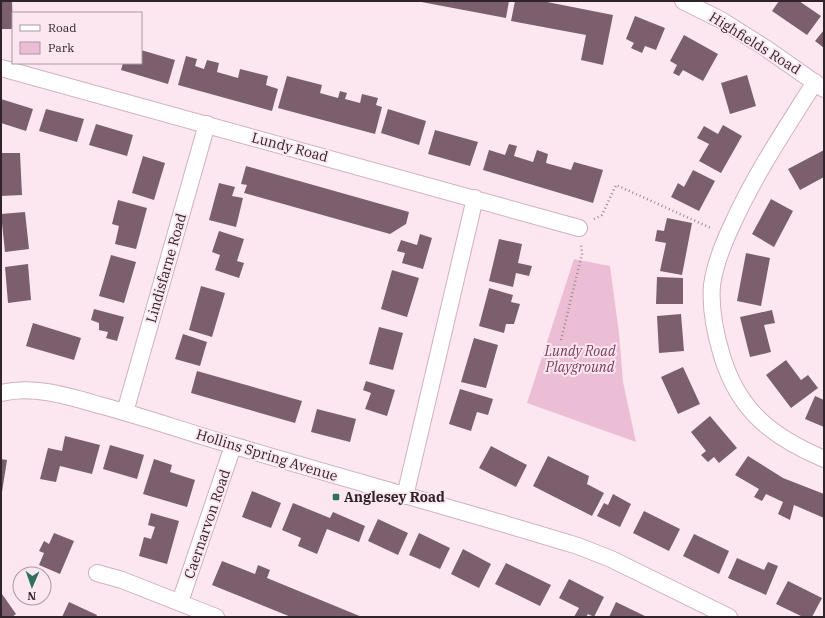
<svg xmlns="http://www.w3.org/2000/svg" width="825" height="618" font-family="'IBM Plex Serif',serif">
<style>
.green{fill:#ecbed5}
.building{fill:#7b5f6d}
.lines{fill:none;stroke-linecap:round;stroke-linejoin:round}
.street-casing{stroke:#d0b0bf;stroke-width:18}
.path{stroke:#988890;stroke-width:2.5;stroke-dasharray:1 3;stroke-linecap:butt}
.street{stroke:#fff;stroke-width:16}
.poi-dot{fill:#2f705f;stroke:#fce7f1;stroke-width:1.5}
.labels{text-anchor:middle;stroke-width:4;stroke-linejoin:round;paint-order:stroke}
.street-label{font-size:14px;fill:#30242a;stroke:#fce7f1}
.park-label{font-size:14px;font-style:italic;fill:#7a3c5e;stroke:#fce7f1}
.poi-label{font-size:14px;font-weight:bold;fill:#30242a;stroke:#fce7f1;text-anchor:start}
</style>
<rect width="100%" height="100%" fill="#fce7f1"/>
<!-- green -->
<path class="green" d="M574,259L610,266L619,333L623,382L636,442L527,403Z"/>
<!-- building -->
<path class="building" d="M1,1H12L13,29H1Z
M416,1H509L506,18Z
M515,1H542L613,15L603,65L581,60L586,35L511,21Z
M779,1H799L821,16L807,35L772,11Z
M635,16L665,28L656,50L645,46L642,53L631,48L634,43L626,39Z
M824,30V48L815,41Z
M684,35L718,54L703,81L683,70L679,76L673,73L677,65L670,61Z
M141,50L175,60L168,84L121,70L123,63H141Z
M186,56L197,59L195,66L204,69L207,60L219,63L217,72L238,78L240,69L268,76L266,85L278,89L272,111L178,85Z
M747,75L756,106L730,114L721,83Z
M287,76L322,85L320,93L338,98L340,91L347,93L345,99L360,103L362,94L378,98L376,105L382,107L375,134L278,108Z
M1,99L33,109L26,131L1,123Z
M46,109L84,119L77,142L39,131Z
M388,109L426,121L419,145L381,133Z
M96,124L133,135L127,156L89,145Z
M723,125L742,136L721,173L699,161L709,144L697,138L704,126L718,134Z
M435,130L478,142L470,166L428,154Z
M509,144L517,146L514,156L533,162L537,150L548,154L546,163L571,170L574,162L603,170L593,203L483,170L489,150L505,155Z
M824,150V177L800,190L788,169Z
M1,153H20L22,195L1,196Z
M143,156L165,163L154,200L132,193Z
M246,166L409,212L406,224L390,234L244,193L247,185L241,184Z
M693,170L715,181L699,211L671,197L678,183L684,187Z
M219,183L235,187L232,196L243,198L236,227L209,220Z
M771,199L793,211L774,247L752,234Z
M118,200L147,208L136,249L115,244L119,226L112,224Z
M25,212L29,249L5,252L1,214Z
M667,218L692,223L682,275L660,271L666,243L655,241L657,230L664,231Z
M219,231L244,239L237,261L244,263L239,278L215,270L220,255L212,252Z
M420,234L432,238L423,269L402,263L405,253L397,251L401,240L417,245Z
M499,239L522,244L518,263L532,266L529,276L516,273L513,287L489,281Z
M746,253L770,258L761,306L737,301Z
M111,255L136,262L124,303L99,296Z
M28,264L31,300L8,303L5,267Z
M392,270L419,278L407,317L381,309Z
M657,277L683,278V304H656Z
M201,286L225,293L212,337L189,330Z
M489,288L513,295L511,302L520,304L514,324H506L504,333L479,326Z
M94,309L124,317L117,341L106,338L108,332L99,330V323L91,320Z
M772,310L775,323L764,325L771,352L750,357L740,317Z
M681,314L684,351L659,353L657,316Z
M33,323L81,338L74,360L26,346Z
M379,327L403,333L393,370L369,364Z
M183,334L207,342L200,366L175,359Z
M474,338L498,345L486,388L461,382Z
M786,360L801,380L808,375L818,388L791,408L766,375Z
M683,367L700,404L678,414L661,377Z
M197,371L302,401L295,423L191,393Z
M366,381L395,390L387,416L365,409L371,393L363,390Z
M460,389L493,399L488,415L477,412L471,431L449,424Z
M815,396L824,400V427L805,419Z
M317,409L356,419L350,442L311,432Z
M710,416L737,448L719,463L714,457L708,462L701,455L706,451L691,432Z
M65,436L100,445L92,474L60,466L56,482L40,479L48,448L62,451Z
M110,445L144,455L137,479L103,469Z
M491,446L527,465L516,487L479,468Z
M548,456L589,476L587,484L604,493L592,516L533,486Z
M748,456L783,478L824,494V518L794,505L790,520L778,514L783,502L766,494L762,501L754,497L759,489L735,475Z
M1,459L7,460L2,492H1Z
M154,459L172,465L170,472L195,480L187,507L143,494Z
M252,491L281,503L271,528L242,517Z
M613,494L631,504L620,527L597,516L604,503L608,505Z
M293,503L330,518L333,512L365,526L359,542L327,529L317,554L298,546L301,538L282,530Z
M644,511L680,529L669,551L633,533Z
M151,513L179,521L167,564L139,556L144,537L151,539L155,527L148,525Z
M378,519L408,533L398,555L368,541Z
M54,533L74,541L60,574L39,565L44,553L39,551L44,541L49,544Z
M419,533L450,548L440,569L409,555Z
M694,534L729,551L719,574L683,556Z
M463,549L491,564L479,588L451,574Z
M737,558L764,570L768,562L778,566L766,595L728,578Z
M222,561L255,574L258,565L270,570L267,578L362,617H291L212,585Z
M506,563L551,585L540,606L495,584Z
M569,579L604,597L594,617L588,614L586,617H574L579,608L559,598Z
M788,581L822,598L812,617H803L776,604Z
M2,594L16,614L12,617H1V595Z
M69,602L97,615L96,617H62Z
M616,602L647,617H609Z"/>
<g class="lines">
<!-- street casing -->
<g class="street-casing">
<path id="street" d="M683,1L721,20L767,49L824,89
M1,68L579,228
M815,82C786,128 755,174 732,225C723,244 715,264 712,285C710,309 715,333 722,356C739,412 773,437 824,459
M1,393C33,385 68,396 99,405C145,417 189,433 235,446C349,480 464,511 578,546L611,559L729,617
M125,412L207,124
M405,496L475,198
M97,573L122,580L216,617
M180,602L233,446"/>
</g>
<!-- path -->
<path class="path" d="M594,219L602,215L616,185L711,228
M561,340L582,254L581,245"/>
<!-- street -->
<use href="#street" class="street"/>
</g>
<!-- markers -->
<rect class="poi-dot" x="332" y="493" width="8" height="8" rx="2"/>
<g class="labels">
<!-- street labels -->
<g class="street-label">
<text transform="translate(755 43) rotate(32)" y="5">Highfields Road</text>
<text transform="translate(290 147) rotate(15)" y="5">Lundy Road</text>
<text transform="translate(166 268) rotate(-74)" y="5">Lindisfarne Road</text>
<text transform="translate(267 455) rotate(17)" y="5">Hollins Spring Avenue</text>
<text transform="translate(207 524) rotate(-71)" y="5">Caernarvon Road</text>
</g>
<!-- park labels -->
<g class="park-label">
<text x="580" y="356">Lundy Road<tspan x="580" dy="16">Playground</tspan></text>
</g>
<!-- poi labels -->
<g class="poi-label">
<text x="344" y="502">Anglesey Road</text>
</g>
</g>
<!-- border -->
<rect width="825" height="618" fill="none" stroke="#30242a" stroke-width="4"/>
<!-- legend -->
<rect x="12" y="12" width="130" height="52" fill="#fce7f1" stroke="#aa99a1"/>
<rect x="20" y="25" width="20" height="6" fill="#ffffff" stroke="#aa99a1"/>
<text x="48" y="32" font-size="12" fill="#30242a">Road</text>
<rect x="20" y="42" width="20" height="12" fill="#ecbed5" stroke="#aa99a1"/>
<text x="48" y="52" font-size="12" fill="#30242a">Park</text>
<!-- north arrow -->
<g transform="translate(32 586) rotate(182)"><circle r="19" fill="#fce7f1" stroke="#aa99a1"/>
<path d="M0-3L7 15L0 10L-7 15Z" fill="#2f705f"/>
<text y="-6" font-size="11" font-weight="bold" text-anchor="middle" fill="#30242a">N</text>
</g>
</svg>
